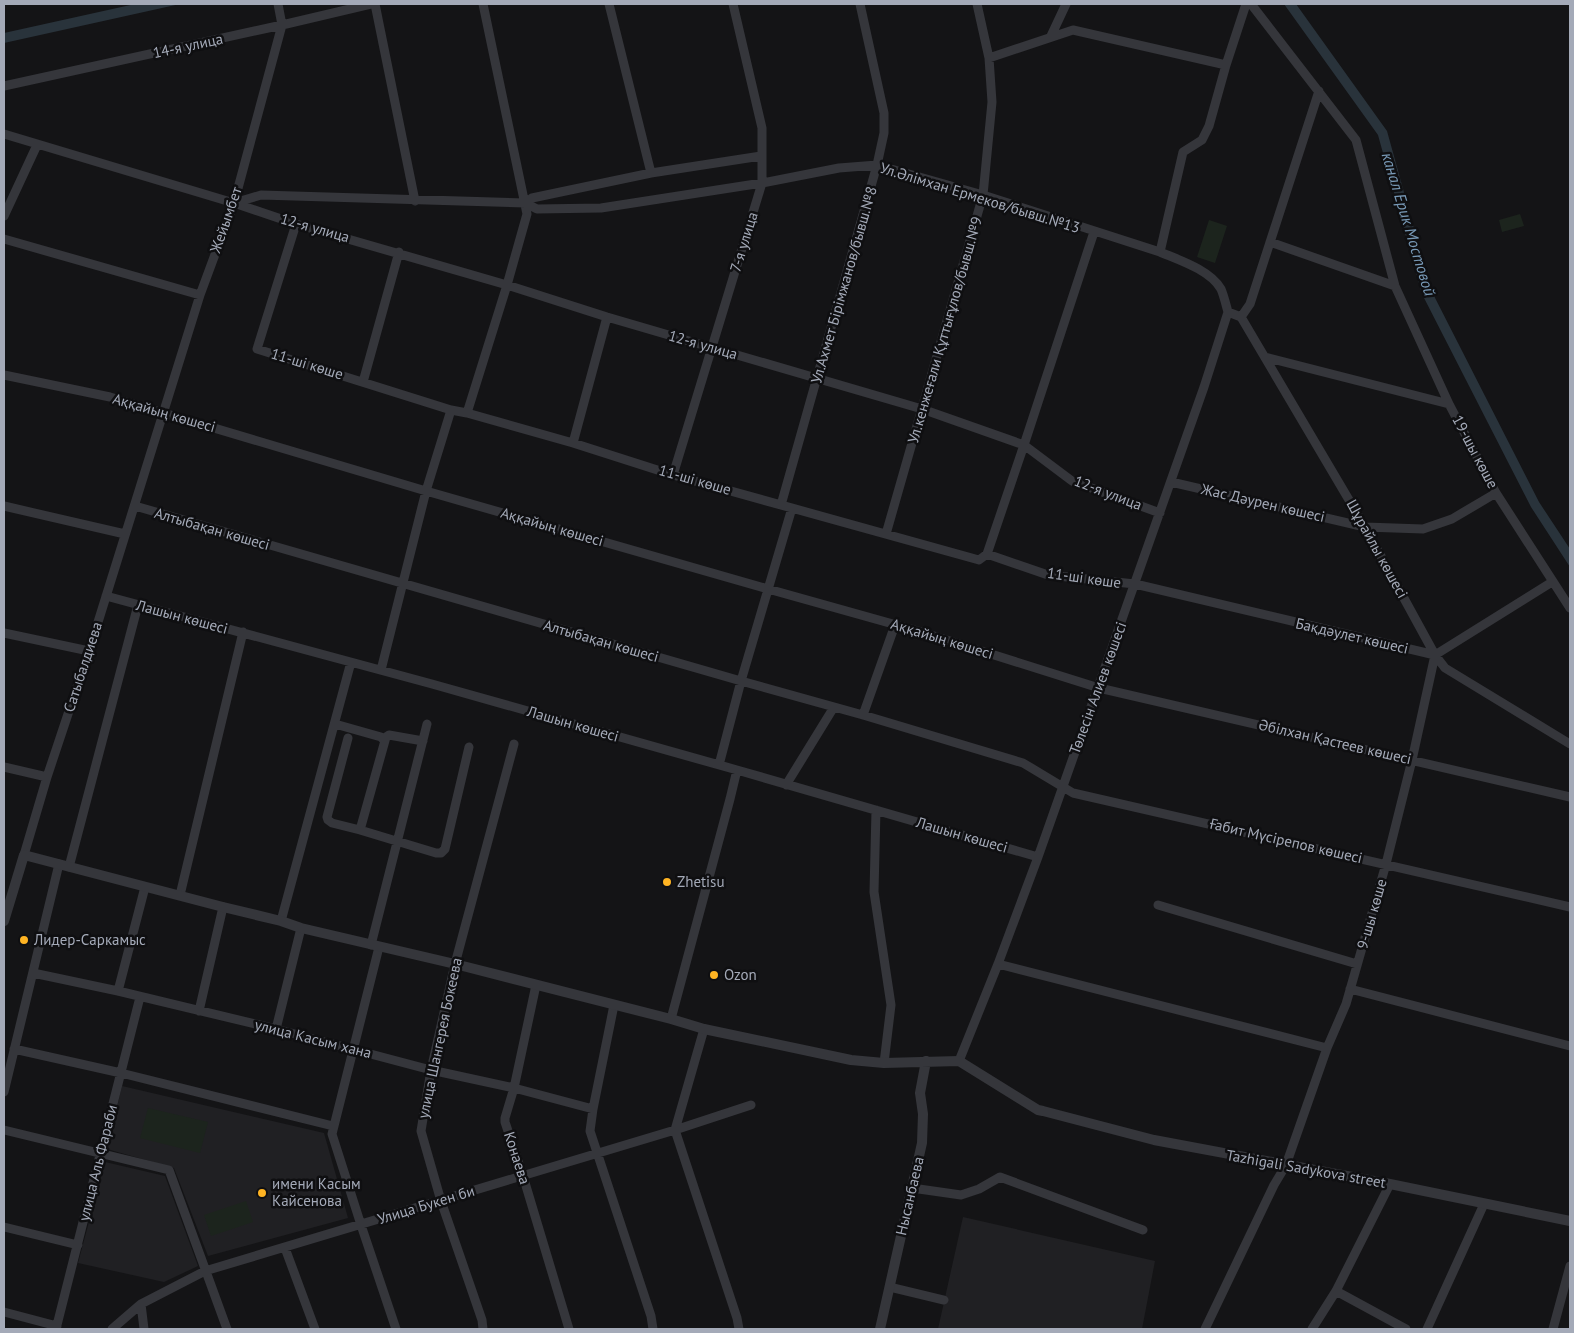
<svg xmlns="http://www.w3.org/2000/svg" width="1574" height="1333" font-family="'PT Sans',sans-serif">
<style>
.built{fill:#202023}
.green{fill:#1c241d}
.water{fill:#29333b}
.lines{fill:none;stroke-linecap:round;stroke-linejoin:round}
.minor{stroke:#35363b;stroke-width:9}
.tertiary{stroke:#35363b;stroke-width:10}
.poi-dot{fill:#ffb423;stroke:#0f0f11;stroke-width:2}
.labels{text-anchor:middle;stroke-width:5;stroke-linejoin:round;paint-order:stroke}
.street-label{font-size:15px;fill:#a4aab8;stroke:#0f0f11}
.poi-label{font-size:15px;fill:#a4aab8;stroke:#0f0f11;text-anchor:start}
.water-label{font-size:16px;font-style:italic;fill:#7899b6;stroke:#0f0f11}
</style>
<rect width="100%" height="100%" fill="#141416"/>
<!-- built -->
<path class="built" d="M122,1086L324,1133L348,1218L208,1256L174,1168L107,1149Z
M105,1162L165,1176L198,1266L164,1282L78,1263Z
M963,1217L1155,1261L1142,1329H938Z"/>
<!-- green -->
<path class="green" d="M1520,214L1524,226L1502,232L1499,220Z
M1209,220L1227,226L1215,263L1197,257Z
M148,1108L208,1122L200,1153L140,1138Z
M246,1201L253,1222L211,1236L204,1215Z"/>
<!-- water -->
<path class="water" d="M135,4H180L4,43V33Z
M1284,4H1296L1387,131L1431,290L1539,502L1570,549V567L1531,507L1422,294L1378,135Z"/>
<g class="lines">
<!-- minor -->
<path class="minor" d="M375,4L415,201
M609,4L651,173
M1251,4L1356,140L1395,286L1449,404L1496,493L1570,608
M1051,36L1066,4
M989,58L1073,30L1226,65
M4,86L282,25L371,4
M4,134L234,203L296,224L507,285L607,317L922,409L1024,445L1072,481L1160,513
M234,203L261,195L525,203L532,198L651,173L761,156
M525,203L537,209L601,208L762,183L839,168L877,165L983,195L1160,252C1179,260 1210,270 1221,289C1224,296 1226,305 1228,312
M4,216L37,145
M296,224L257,349L451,410L467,413L573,443L673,475L979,560L987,554L1048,575L1135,584L1435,655L1552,582
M4,239L200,295
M1270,242L1395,286
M1160,252L1183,152L1202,140L1209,126L1226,65L1246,4
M1228,312L1241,317L1365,527L1435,655L1445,668L1570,744
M1241,317L1250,304L1319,91
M1265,357L1449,404
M4,375L110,397L426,491L768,589L918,631L1099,688L1570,797
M363,382L399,252
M467,413L507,285L527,214L483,4
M573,443L607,317
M673,475L762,183V128L733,4
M1171,482L1365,527L1423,529L1452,519L1496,493
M781,505L877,165L884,133V113L860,4
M4,506L125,534
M135,506L741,681L863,715L1023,763L1073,793L1570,907
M886,534L983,195L992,102L989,58L977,4
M987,554L1024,445L1094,232
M106,596L432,684L737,770L1038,857
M4,633L89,651
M381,670L426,491L451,410
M863,715L895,625
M335,724L381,737L384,740
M348,738L327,817L328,820L332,823L360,830
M423,741L389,735L386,737L360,830L436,853H441L445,849L469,747
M719,765L741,681L792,508
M4,767L47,777
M786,785L834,707
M876,810L874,892L891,1005L884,1063
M24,855L47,777L89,651L200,295L234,203L282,25L278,4
M69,867L138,605
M180,895L243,632
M1158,905L1357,964
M281,921L351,662
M371,945L427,724
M379,947L332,1134L361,1225L396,1329
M998,964L1327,1048
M33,973L118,991L276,1029L431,1070L514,1088L593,1109
M536,985L514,1088L505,1118V1122L523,1176L569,1329
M1350,989L1570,1046
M118,991L145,887
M614,1005L593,1109L590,1131L651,1316L653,1329
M199,1011L223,907
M671,1019L730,799L737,770
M276,1029L301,928
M704,1029L675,1130L737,1318L739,1329
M14,1049L121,1073L333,1126
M959,1061L998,964L1038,857L1204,387L1228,312
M4,1092L59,864
M4,1130L169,1170L227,1329
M912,1188L961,1195L979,1189L1000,1177L1143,1230
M4,1227L78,1245
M285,1248L315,1329
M890,1287L944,1300
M1336,1291L1406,1329
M141,1304L144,1329
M4,1312L57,1326
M56,1329L140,997
M112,1329L141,1304L205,1271L675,1130L751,1105
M483,1329L482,1320L441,1201L421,1131L431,1070L455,964L514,744
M1205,1329L1274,1185L1286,1165L1327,1048L1346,1004L1386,864L1412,760L1435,655
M1312,1329L1336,1291L1390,1184
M1427,1329L1484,1204
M1553,1329L1570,1266"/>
<!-- tertiary -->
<path class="tertiary" d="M4,921L24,855L223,907L281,921L301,928L455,964L671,1019L704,1029L851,1060L884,1063L959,1061L1038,1110L1043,1111L1154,1140L1390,1184L1570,1221
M880,1329L922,1143L923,1114L920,1093L926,1061"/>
</g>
<!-- markers -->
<g class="poi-dot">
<circle cx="667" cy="882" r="5"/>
<circle cx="24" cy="940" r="5"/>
<circle cx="714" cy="975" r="5"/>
<circle cx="262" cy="1193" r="5"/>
</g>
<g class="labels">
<!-- street labels -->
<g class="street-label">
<text transform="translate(188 46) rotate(-12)" y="5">14-я улица</text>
<text transform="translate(980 198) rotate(17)" y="5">Ул.Әлімхан Ермеков/бывш.№13</text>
<text transform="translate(226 220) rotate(-71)" y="5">Жейымбет</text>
<text transform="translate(315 228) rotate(16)" y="5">12-я улица</text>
<text transform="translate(744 242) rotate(-73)" y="5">7-я улица</text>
<text transform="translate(844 285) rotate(-74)" y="5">Ул.Ахмет Бірімжанов/бывш.№8</text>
<text transform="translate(945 330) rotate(-74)" y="5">Ул.кенжеғали Құттығұлов/бывш.№9</text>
<text transform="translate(703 345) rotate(16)" y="5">12-я улица</text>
<text transform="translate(307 364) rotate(17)" y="5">11-ші көше</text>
<text transform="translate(164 413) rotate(16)" y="5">Аққайың көшесі</text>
<text transform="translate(1475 452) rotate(62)" y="5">19-шы көше</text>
<text transform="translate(695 480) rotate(16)" y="5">11-ші көше</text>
<text transform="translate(1108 493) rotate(21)" y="5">12-я улица</text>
<text transform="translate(1263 503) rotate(13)" y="5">Жас Дәурен көшесі</text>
<text transform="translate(552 527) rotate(16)" y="5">Аққайың көшесі</text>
<text transform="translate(212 529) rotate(16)" y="5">Алтыбақан көшесі</text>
<text transform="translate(1377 549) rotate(61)" y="5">Шұрайлы көшесі</text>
<text transform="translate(1084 578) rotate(8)" y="5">11-ші көше</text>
<text transform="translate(182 617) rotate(15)" y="5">Лашын көшесі</text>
<text transform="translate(1352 636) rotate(13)" y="5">Бақдәулет көшесi</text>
<text transform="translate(942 639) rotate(17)" y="5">Аққайың көшесі</text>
<text transform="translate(601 641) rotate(16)" y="5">Алтыбақан көшесі</text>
<text transform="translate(83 667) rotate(-72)" y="5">Сатыбалдиева</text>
<text transform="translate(1098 688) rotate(-70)" y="5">Төлесін Алиев көшесі</text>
<text transform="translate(573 724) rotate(16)" y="5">Лашын көшесі</text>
<text transform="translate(1335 742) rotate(13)" y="5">Әбілхан Қастеев көшесi</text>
<text transform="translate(962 835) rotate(16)" y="5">Лашын көшесі</text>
<text transform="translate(1286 841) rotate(13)" y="5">Ғабит Мүсірепов көшесi</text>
<text transform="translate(1372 914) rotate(-74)" y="5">9-шы көше</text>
<text transform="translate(440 1038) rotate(-78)" y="5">улица Шангерея Бокеева</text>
<text transform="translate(313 1039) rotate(14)" y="5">улица Касым хана</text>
<text transform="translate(517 1158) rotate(72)" y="5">Конаева</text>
<text transform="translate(98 1163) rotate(-76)" y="5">улица Аль Фараби</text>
<text transform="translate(1306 1169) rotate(10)" y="5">Tazhigali Sadykova street</text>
<text transform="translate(910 1196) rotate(-77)" y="5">Нысанбаева</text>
<text transform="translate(426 1205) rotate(-17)" y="5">Улица Букен би</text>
</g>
<!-- poi labels -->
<g class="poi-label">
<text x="677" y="887">Zhetisu</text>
<text x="34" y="945">Лидер-Саркамыс</text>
<text x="724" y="980">Ozon</text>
<text x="272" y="1189">имени Касым<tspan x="272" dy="17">Кайсенова</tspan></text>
</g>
<!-- water labels -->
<g class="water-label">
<text transform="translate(1409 224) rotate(73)" y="6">канал Ерик Мостовой</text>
</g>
</g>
<!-- border -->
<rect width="1574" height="1333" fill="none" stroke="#a4aab8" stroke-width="10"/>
</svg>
